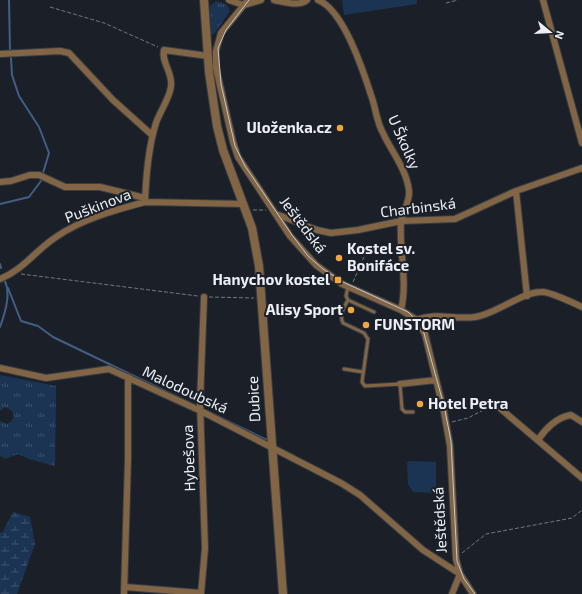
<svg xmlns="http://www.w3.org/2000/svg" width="582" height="594" font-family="'Exo 2',sans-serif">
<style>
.grass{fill:url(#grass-tufts)}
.wetland{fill:url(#wetland-marsh)}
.garden{fill:#1c3454}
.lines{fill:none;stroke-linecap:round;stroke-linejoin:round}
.stream{stroke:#415e84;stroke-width:2}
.service-casing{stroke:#383d45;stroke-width:5}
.minor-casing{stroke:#383d45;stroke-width:8}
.tertiary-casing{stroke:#383d45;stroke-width:10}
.path{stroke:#73787f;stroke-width:1;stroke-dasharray:4 2;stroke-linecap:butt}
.service{stroke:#816544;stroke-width:3}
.minor{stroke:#816544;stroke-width:6}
.tertiary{stroke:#816544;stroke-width:8}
.tram{stroke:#c3c7cd;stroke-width:1}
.poi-dot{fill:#f1a640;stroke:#1b2028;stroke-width:1.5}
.labels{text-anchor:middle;stroke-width:4;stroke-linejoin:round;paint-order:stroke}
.poi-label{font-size:15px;font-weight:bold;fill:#ecf0f6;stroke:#1b2028;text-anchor:end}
.street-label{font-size:15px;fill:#ecf0f6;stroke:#1b2028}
</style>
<defs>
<pattern id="grass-tufts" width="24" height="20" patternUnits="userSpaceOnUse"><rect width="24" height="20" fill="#1c3454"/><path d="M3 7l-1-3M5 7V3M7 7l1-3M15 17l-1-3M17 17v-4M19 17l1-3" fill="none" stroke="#3d526d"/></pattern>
<pattern id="wetland-marsh" width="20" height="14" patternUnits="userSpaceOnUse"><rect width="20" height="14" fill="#1c3454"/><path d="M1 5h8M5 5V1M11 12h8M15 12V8" fill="none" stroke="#3d526d"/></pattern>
</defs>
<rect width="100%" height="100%" fill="#1b2028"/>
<!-- grass -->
<path class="grass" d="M216,1L227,5L230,11L214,34H211L210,6Z
M0,375L56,386L55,466L29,459L18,454L5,459L0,456V421L7,424C18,418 14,410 5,407L0,411Z"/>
<!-- wetland -->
<path class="wetland" d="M13,512L30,517L35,544L17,594H0V532L2,533Z"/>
<!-- garden -->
<path class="garden" d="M342,0H417V4L344,15Z
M409,461L436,462V493L413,492L408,484L407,463Z"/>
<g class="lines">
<!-- stream -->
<path class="stream" d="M9,0L10,51
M11,58L12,75L19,96L39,127L49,153L43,173
M0,204L29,197L41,181
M0,264L1,268
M8,288L21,321L38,326L53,337L267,440
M0,327C5,313 11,295 5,281"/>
<!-- service casing -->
<g class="service-casing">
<path id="service" d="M348,287L346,296L348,300C344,307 339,315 343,323L364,333L368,339L362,382L365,386L400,384L402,409L405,412H413
M348,300L374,312
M344,369L363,372"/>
</g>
<!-- minor casing -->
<g class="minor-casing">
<path id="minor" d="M229,0L243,5
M248,0L221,33L216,51V68L233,142L238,157L290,236L316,265L342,284L401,310L417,320L425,334L444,412L450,446L456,559L460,574L473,594
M274,0C284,2 299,7 307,0
M318,0C344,10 364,73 372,98C376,110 377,123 383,133C391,151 407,170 409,191C410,203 402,212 401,223C399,252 408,281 401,310
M543,0L582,143
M244,5L261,0
M0,54L60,51L69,53L113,100L152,135
M0,182L11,181L30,175H39L65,187H100L145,198
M516,191L527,296
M145,202C146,176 148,148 156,123C160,111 170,98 171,86C173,73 161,62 164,50L208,56
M276,214L317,230L331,233L358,230L401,221L455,219L516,191L582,168
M0,279C23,270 36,250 56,237C82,219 115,210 145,202L244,204
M417,320C434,312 456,320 475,317C496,314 522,292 541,292C548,291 574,303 582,307
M0,368L46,378L109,369L201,411L341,483L360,495L423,550L460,574
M400,384L436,380
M495,404L582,478
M538,440C545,429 557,417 571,415L582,422
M125,587L201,593
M124,594L128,459V377
M201,594L205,548L200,403L204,297
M452,594L460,574"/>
</g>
<!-- tertiary casing -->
<g class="tertiary-casing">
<path id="tertiary" d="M204,0L209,72L217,126L223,150L252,228L259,266L283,594"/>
</g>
<!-- path -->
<path class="path" d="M446,3L458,0
M50,7L104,23L158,47
M253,210H266
M21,274L198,296
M353,282L364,257
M209,297L254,298
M452,422L468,418L489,407
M462,553L486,534L572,518L582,510"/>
<!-- service -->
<use href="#service" class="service"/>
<!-- minor -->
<use href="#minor" class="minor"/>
<!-- tertiary -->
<use href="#tertiary" class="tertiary"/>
<!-- tram -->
<path class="tram" d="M249,0L226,30L218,48L221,84L235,146L245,166L292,235L308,256L323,269L343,282L408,312L422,326L444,406L451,441L457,561L464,579L475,594"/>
</g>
<!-- markers -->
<g class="poi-dot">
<circle cx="340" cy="128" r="4"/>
<circle cx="339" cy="258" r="4"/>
<rect x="334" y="276" width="8" height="8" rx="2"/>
<circle cx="351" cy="310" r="4"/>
<circle cx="366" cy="325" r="4"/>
<circle cx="420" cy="404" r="4"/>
</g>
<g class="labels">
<!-- poi labels -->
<g class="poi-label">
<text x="332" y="133">Uloženka.cz</text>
<text x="347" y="254" text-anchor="start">Kostel sv.<tspan x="347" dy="17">Bonifáce</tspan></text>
<text x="330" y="285">Hanychov kostel</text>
<text x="343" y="315">Alisy Sport</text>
<text x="374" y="330" text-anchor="start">FUNSTORM</text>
<text x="428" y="409" text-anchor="start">Hotel Petra</text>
</g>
<!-- street labels -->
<g class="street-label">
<text transform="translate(404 142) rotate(66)" y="5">U Školky</text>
<text transform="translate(98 206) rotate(-21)" y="5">Puškinova</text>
<text transform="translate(418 208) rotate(-7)" y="5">Charbinská</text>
<text transform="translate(303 225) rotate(53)" y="5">Ještědská</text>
<text transform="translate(185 390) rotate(25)" y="5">Malodoubská</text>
<text transform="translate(254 399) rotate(-93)" y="5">Dubice</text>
<text transform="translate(189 458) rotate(-92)" y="5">Hybešova</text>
<text transform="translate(440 520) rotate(-93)" y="5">Ještědská</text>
</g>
</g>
<!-- north arrow -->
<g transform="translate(550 32) rotate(108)" stroke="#1b2028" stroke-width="3" paint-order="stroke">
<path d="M0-3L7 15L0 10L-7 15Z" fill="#ecf0f6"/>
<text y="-6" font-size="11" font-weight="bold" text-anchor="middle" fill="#ecf0f6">N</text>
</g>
</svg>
